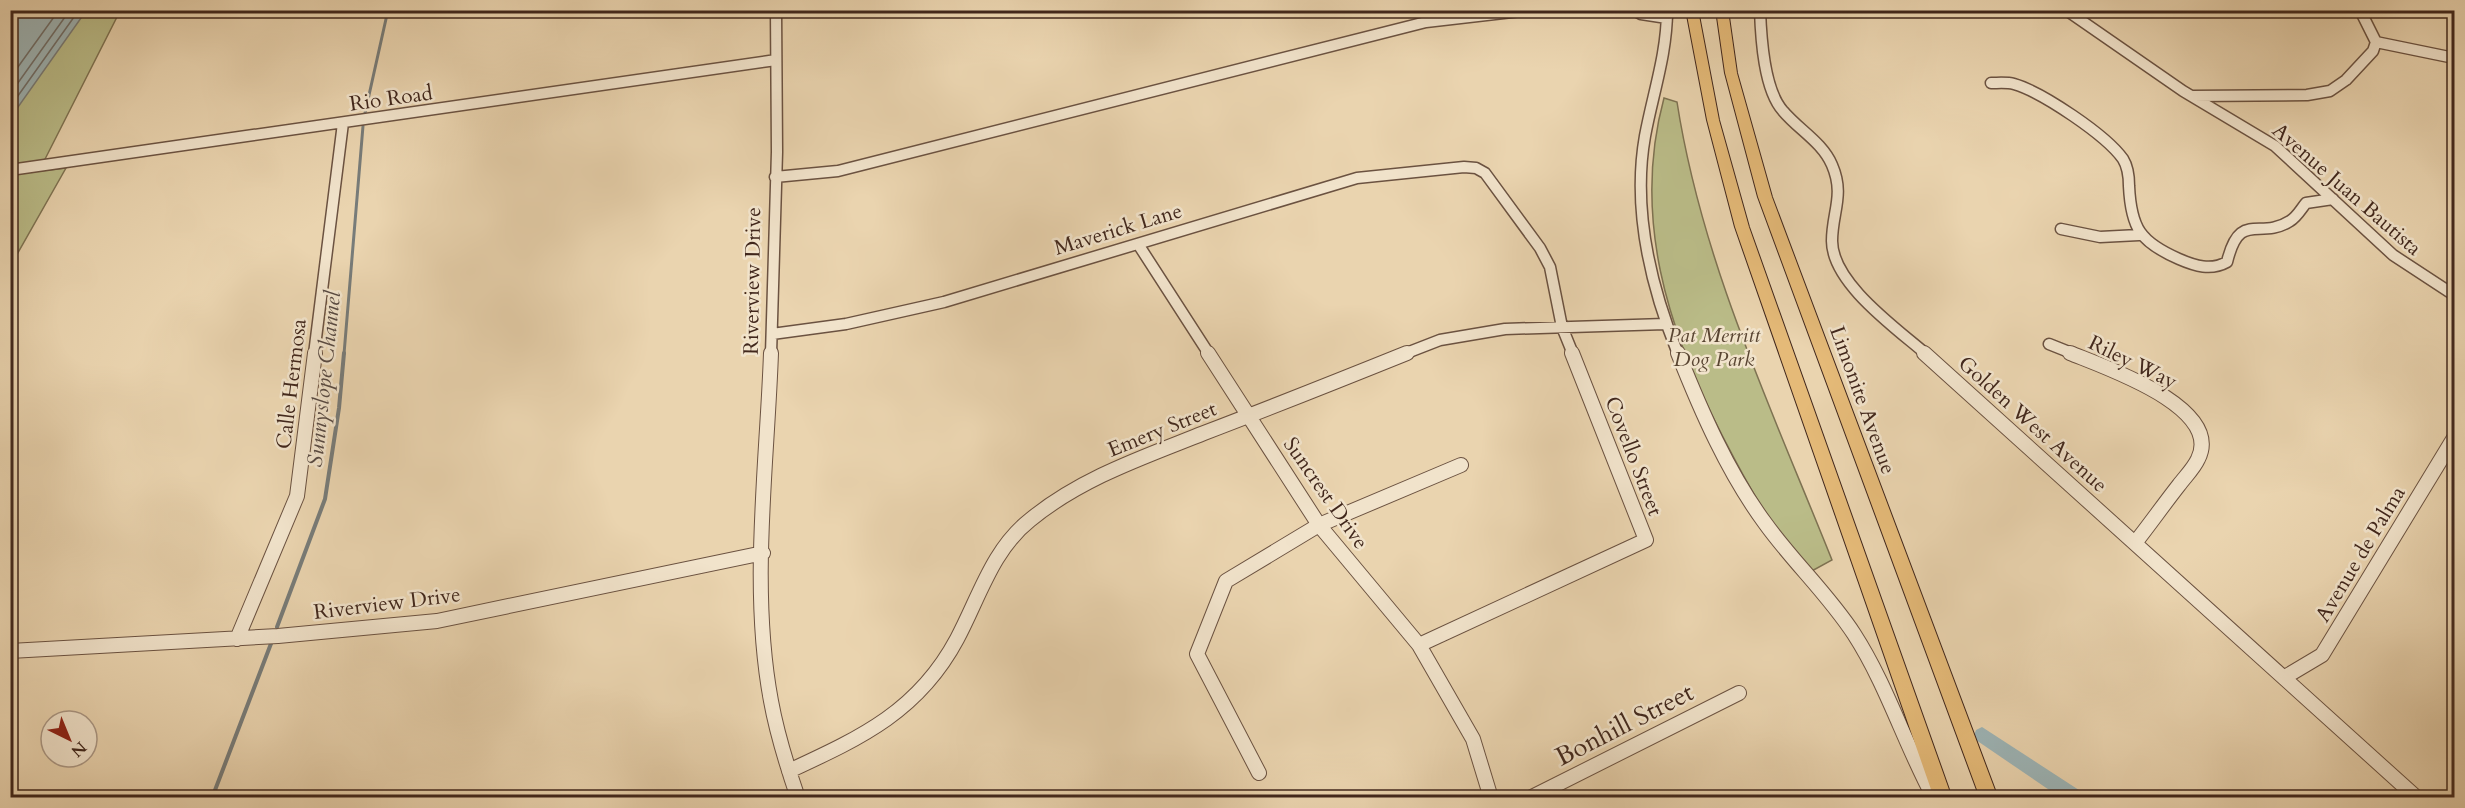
<svg xmlns="http://www.w3.org/2000/svg" width="2465" height="808" font-family="Cardo,serif">
<style>
.green{fill:#babc88;stroke:#7e7252;stroke-width:1.5}
.water{fill:#9db5b7;stroke:#787c79;stroke-width:1.5}
.lines{fill:none;stroke-linecap:round;stroke-linejoin:round}
.shore{stroke:#6f6e6a;stroke-width:1.5}
.stream-far1{stroke:#787c79;stroke-width:3}
.stream{stroke:#787c79;stroke-width:4}
.canal{fill:#9db5b7;fill-rule:evenodd}
.minor-far1-casing{stroke:#6b5241;stroke-width:13}
.minor-casing{stroke:#6b5241;stroke-width:16}
.major-casing{stroke:#41271c;stroke-width:2}
.minor-far1{stroke:#f1e3cb;stroke-width:10}
.minor{stroke:#f1e3cb;stroke-width:14}
.major{fill:#e5ba78;fill-rule:evenodd}
.labels{text-anchor:middle;stroke-width:5;stroke-linejoin:round;paint-order:stroke}
.street-label{font-size:21px;fill:#41271c;stroke:#f1e3cb}
.park-label{font-size:21px;font-style:italic;fill:#594532;stroke:#f1e3cb}
.water-label{font-size:22px;font-style:italic;fill:#584a43;stroke:#f1e3cb}
.near-street-label{font-size:26px;fill:#41271c;stroke:#f1e3cb}
</style>
<rect width="100%" height="100%" fill="#ead4af"/>
<filter id="stains"><feTurbulence type="fractalNoise" baseFrequency=".00333" numOctaves="4"/><feColorMatrix values="0 0 0 0 .2 0 0 0 0 .09 0 0 0 0 .02 0 0 0 .5 -.17"/></filter>
<radialGradient id="worn" r=".72"><stop offset=".6" stop-color="#630" stop-opacity="0"/><stop offset="1" stop-color="#630" stop-opacity=".3"/></radialGradient>
<!-- green -->
<path class="green" d="M11,11H120L39,171L66,168L11,265Z
M1664,98L1677,102C1702,263 1772,410 1832,560L1810,572C1794,552 1778,532 1764,510C1748,486 1735,460 1722,435C1667,329 1632,216 1664,98Z"/>
<!-- water -->
<path class="water" d="M11,10L86,11L11,117L10,11Z"/>
<g class="lines">
<!-- shore -->
<path class="shore" d="M10,78L59,10
M10,94L70,10
M10,107L79,10"/>
<!-- stream-far1 -->
<path class="stream-far1" d="M365,113L388,10
M344,354L363,126"/>
<!-- stream -->
<path class="stream" d="M277,627L325,499L339,408L344,353
M212,798L272,641"/>
<!-- canal -->
<path class="canal" d="M1982,727L2082,792L2084,798H2061L1976,740L1974,735L1976,730Z"/>
<!-- minor-far1 casing -->
<g class="minor-far1-casing">
<path id="minor-far1" d="M1634,10L1641,14L1667,18
M1667,10C1667,54 1653,93 1645,136C1632,209 1651,287 1678,354
M1760,10C1761,39 1764,90 1783,111C1799,130 1822,142 1832,165C1845,195 1832,212 1832,241C1832,283 1896,328 1926,354
M2066,10L2183,91L2275,146L2393,255L2454,295
M2360,10L2376,42
M1991,83C1998,83 2007,82 2014,84C2042,92 2106,135 2123,159C2128,167 2129,177 2129,186C2131,228 2140,242 2179,259C2195,266 2211,271 2227,262C2240,209 2259,241 2290,221C2297,217 2301,209 2306,203L2333,199
M2193,96L2307,95L2330,91L2346,80L2373,51L2376,42L2454,58
M10,170L776,60
M775,177L838,171L1426,22L1531,10
M2061,229L2100,237L2139,235
M1138,244L1209,354
M772,334L846,324L944,302L1357,178L1464,167L1476,168L1485,173L1540,248L1550,267L1562,327L1573,354
M2049,344L2074,354
M314,354L343,123
M771,354L777,152L776,10
M1404,354L1440,340L1505,329L1665,324"/>
</g>
<!-- minor casing -->
<g class="minor-casing">
<path id="minor" d="M771,353C767,466 750,589 771,701C777,734 787,766 798,798
M1208,353L1319,525L1419,645L1473,739L1491,798
M1678,353C1701,411 1728,473 1765,523C1793,562 1828,594 1854,634C1887,685 1905,745 1934,798
M1924,353L2417,798
M2070,353C2104,367 2224,407 2198,459C2194,468 2185,477 2179,485C2164,504 2150,524 2135,543
M237,639L297,496L315,353
M1419,645L1646,540L1572,353
M10,651L278,636L437,621L763,553
M2285,677L2322,655L2454,438
M789,771C860,738 918,712 957,639C979,598 992,550 1030,520C1081,478 1144,457 1204,433C1272,407 1340,380 1407,353
M1259,773L1197,654L1226,581L1319,525L1461,465
M1530,798L1739,693"/>
</g>
<!-- major casing -->
<g class="major-casing">
<path id="major" d="M1686,10H1698L1719,120L1749,227L1952,798H1934L1735,227L1707,120Z
M1716,10H1728L1737,73L1772,197L1998,798H1980L1758,197L1725,73Z"/>
</g>
<!-- minor-far1 -->
<use href="#minor-far1" class="minor-far1"/>
<!-- minor -->
<use href="#minor" class="minor"/>
<!-- major -->
<use href="#major" class="major"/>
</g>
<g class="labels">
<!-- street labels -->
<g class="street-label">
<text transform="translate(391 98) rotate(-8)" y="7">Rio Road</text>
<text transform="translate(2347 189) rotate(41)" y="7">Avenue Juan Bautista</text>
<text transform="translate(1118 229) rotate(-17)" y="7">Maverick Lane</text>
<text transform="translate(752 281) rotate(-89)" y="7">Riverview Drive</text>
<text transform="translate(2133 362) rotate(26)" y="7">Riley Way</text>
<text transform="translate(291 384) rotate(-83)" y="7">Calle Hermosa</text>
<text transform="translate(1863 400) rotate(70)" y="7">Limonite Avenue</text>
<text transform="translate(2033 424) rotate(42)" y="7">Golden West Avenue</text>
<text transform="translate(1162 429) rotate(-22)" y="7">Emery Street</text>
<text transform="translate(1634 456) rotate(69)" y="7">Covello Street</text>
<text transform="translate(1326 493) rotate(55)" y="7">Suncrest Drive</text>
<text transform="translate(2360 554) rotate(-59)" y="7">Avenue de Palma</text>
<text transform="translate(387 603) rotate(-7)" y="7">Riverview Drive</text>
</g>
<!-- park labels -->
<g class="park-label">
<text x="1714" y="342">Pat Merritt<tspan x="1714" dy="24">Dog Park</tspan></text>
</g>
<!-- water labels -->
<g class="water-label">
<text transform="translate(323 379) rotate(-84)" y="8">Sunnyslope Channel</text>
</g>
<!-- near-street labels -->
<g class="near-street-label">
<text transform="translate(1624 724) rotate(-27)" y="9">Bonhill Street</text>
</g>
</g>
<!-- margin -->
<rect width="2465" height="808" fill="none" stroke="#ead4af" stroke-width="36"/>
<rect x="12" y="12" width="2441" height="784" fill="none" stroke="#41271c" stroke-width="3"/>
<rect x="18" y="18" width="2429" height="772" fill="none" stroke="#41271c" stroke-width="1.5"/>
<!-- north arrow -->
<g transform="translate(69 739) rotate(137)"><circle r="28" fill="#f1e3cb" stroke="#ab9885" stroke-width="1.5"/>
<path d="M0-4.5L10 22L0 15L-10 22Z" fill="#8f2418"/>
<text y="-9" font-size="16" font-weight="bold" text-anchor="middle" fill="#41271c">N</text>
</g>
<rect width="100%" height="100%" filter="url(#stains)"/>
<rect width="100%" height="100%" fill="url(#worn)"/>
</svg>
